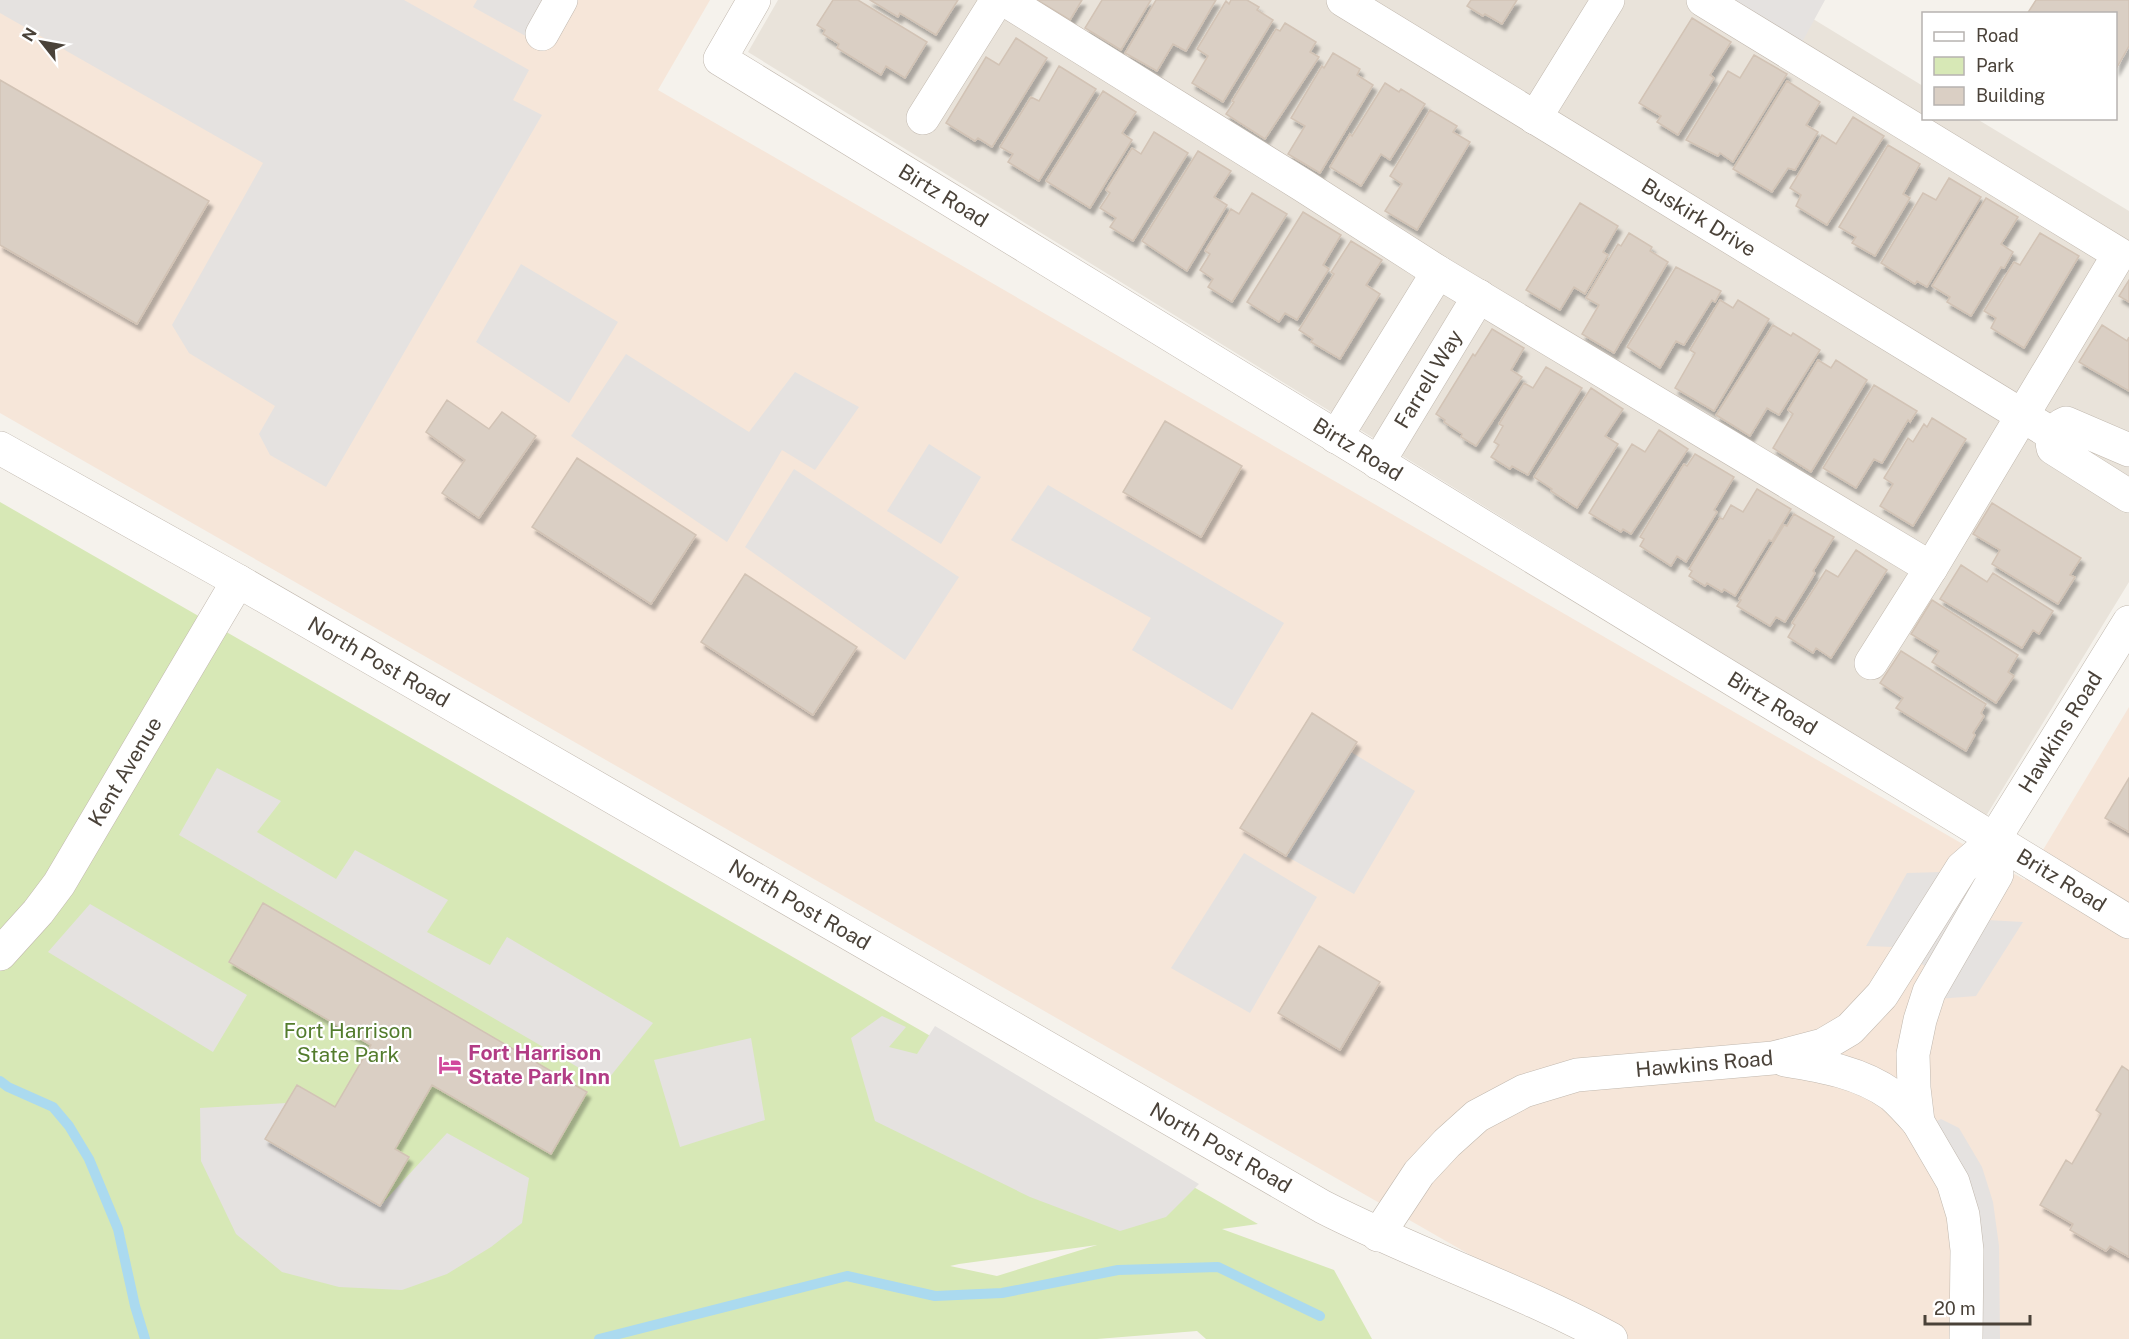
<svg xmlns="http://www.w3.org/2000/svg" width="2129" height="1339" font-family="'Public Sans',sans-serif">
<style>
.residential{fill:#e9e3da}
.commercial{fill:#f6e6d9}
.green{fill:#d7e8b6;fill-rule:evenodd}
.parking{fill:#e5e2e0}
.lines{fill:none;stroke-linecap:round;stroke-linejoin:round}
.stream{stroke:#abdaef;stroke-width:10}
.building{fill:#dacfc4;stroke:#d2c3b5;stroke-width:1.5;filter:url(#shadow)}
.minor-casing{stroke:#c1b8ae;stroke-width:34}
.minor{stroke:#fff;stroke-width:33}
.labels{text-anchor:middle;stroke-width:4.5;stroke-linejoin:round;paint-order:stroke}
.street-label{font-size:21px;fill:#4a4239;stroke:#fff}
.park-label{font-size:21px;fill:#537c2d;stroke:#fff}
.hotel-label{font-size:21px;font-weight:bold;fill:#b23c85;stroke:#fff;text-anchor:start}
</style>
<defs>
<filter id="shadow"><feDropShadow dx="3.5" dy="6" stdDeviation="1.5" flood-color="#0004"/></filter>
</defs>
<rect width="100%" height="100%" fill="#f5f2ec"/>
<!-- residential -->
<path class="residential" d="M778,0H1782L1923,86L1924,118L1977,119L2129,211V582L1986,816L748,52Z"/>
<!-- commercial -->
<path class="commercial" d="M0,0H710L658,90L2025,880L2129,707V1339H1617L0,413Z"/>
<!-- green -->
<path class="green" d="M0,502L1258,1224L1222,1229L1334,1270L1372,1339H1206L1197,1331L1097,1339H0ZM1097,1245L997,1276L950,1266L959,1264Z"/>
<!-- parking -->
<path class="parking" d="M0,0H404L529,70L513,100L542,115L326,487L270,455L259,434L275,406L189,353L172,325L263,163L0,13Z
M477,0H578L549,49L473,7Z
M1722,0H1825L1801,44Z
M521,264L618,322L569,403L476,342Z
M626,354L749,432L795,372L859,407L815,470L782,450L727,542L571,436Z
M929,444L981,477L941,544L887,511Z
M794,469L959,577L905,660L745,547Z
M1048,485L1284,623L1232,710L1132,650L1151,618L1011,540Z
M1351,752L1415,791L1354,894L1286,856Z
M217,768L281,801L257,832L336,879L355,850L448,900L427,932L490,965L507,937L653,1023L605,1083L179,835Z
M1244,853L1317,897L1250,1013L1171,968Z
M1942,872L2000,903L1987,920L2023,922L1976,996L1937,999L1947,979L1893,947L1866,946L1907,873Z
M90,904L247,995L213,1052L48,952Z
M882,1016L906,1027L889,1047L917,1054L935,1026L1199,1184L1166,1217L1120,1231L1030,1197L875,1121L851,1038Z
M751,1038L765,1120L680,1147L654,1060Z
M287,1103L266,1140L380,1206L447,1133L529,1178L522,1223L491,1247L447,1274L402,1290L339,1287L282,1272L236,1234L201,1161L200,1108Z
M1941,1119L1959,1128L1982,1167L1993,1202L1999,1246L2000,1339H1956L1954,1220L1910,1133Z"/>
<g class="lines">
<!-- stream -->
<path class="stream" d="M0,1081L8,1087L53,1107L69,1126L89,1159L118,1229L135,1306L145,1339
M599,1339L847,1276L935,1296L1002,1293L1118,1270L1218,1267L1320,1316"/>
</g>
<!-- building -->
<path class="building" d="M833,0H858L927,42L905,78L886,66L881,75L837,48L839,44L823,34L825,30L817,25Z
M870,0H958L936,35L900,13L898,17Z
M1037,0H1082L1070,20Z
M1102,0H1151L1121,50L1085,28Z
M1156,0H1216L1186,51L1173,44L1157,71L1125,53Z
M1231,0H1247L1259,7L1257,10L1273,20L1223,102L1192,83L1208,56L1197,49L1226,1L1229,4Z
M1471,0H1517L1502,24L1485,14L1483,16L1467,6Z
M2036,0H2129V46L2116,69V14H2027Z
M1692,18L1731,42L1710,75L1714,78L1678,135L1657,122L1661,116L1639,103Z
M1285,23L1316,42L1310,52L1319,57L1265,139L1226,114L1234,102L1232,101L1276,29L1280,31Z
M1016,38L1047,58L992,147L978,138L975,141L946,123L986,57L999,65Z
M1333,53L1360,69L1357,75L1373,85L1320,173L1288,154L1305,126L1291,118L1322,66L1324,68Z
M1754,55L1787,74L1733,162L1720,153L1718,156L1686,140L1728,71L1740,78Z
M1059,66L1096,89L1039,181L1008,162L1013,154L1000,147L1031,97L1039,101Z
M0,80L209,201L137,324L0,245Z
M1787,81L1820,102L1806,125L1818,132L1795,170L1788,168L1772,192L1733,169Z
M1385,83L1399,92L1401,89L1425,104L1390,160L1381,154L1361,186L1330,167L1350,134L1352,136Z
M1103,91L1136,112L1122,133L1132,140L1090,208L1046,181Z
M1430,110L1457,126L1453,132L1470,142L1417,230L1385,211L1402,184L1390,176Z
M1853,117L1884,136L1827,225L1796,206L1801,195L1790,188L1822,135L1836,144Z
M1154,132L1188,153L1133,241L1110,227L1116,218L1100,208L1110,193L1106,190L1132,148L1141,154Z
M1888,145L1920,164L1903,194L1910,198L1875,256L1852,243L1856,237L1839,227Z
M1198,151L1231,171L1214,197L1227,205L1187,271L1142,241Z
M1949,178L1981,197L1927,287L1917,281L1915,284L1881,263L1923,193L1936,200Z
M1252,193L1287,214L1232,302L1208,287L1213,279L1200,270L1210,254L1205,251L1231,209L1239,214Z
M1986,198L2018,217L2001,244L2013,252L2004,268L2001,267L1971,316L1947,302L1950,297L1932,286Z
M1580,203L1618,226L1603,252L1608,255L1585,294L1574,287L1560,310L1526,290Z
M1303,212L1341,235L1323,265L1329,269L1297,320L1285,313L1279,322L1247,302Z
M1629,233L1652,247L1650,251L1668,262L1614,353L1582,334L1599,305L1586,298L1618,244L1621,246Z
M2040,233L2079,256L2024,348L1991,328L1996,318L1984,311L2014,262L2020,265Z
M1351,241L1382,260L1366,285L1380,294L1340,359L1311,342L1313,339L1299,330L1334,274L1331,272Z
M1676,267L1721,291L1715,302L1712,300L1684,345L1676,341L1660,368L1627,347Z
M2129,280V302L2119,296Z
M1720,300L1733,308L1738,300L1769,319L1714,411L1675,388L1695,353L1690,350Z
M1773,325L1791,336L1793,333L1820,350L1779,415L1767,408L1750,436L1716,415Z
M2102,325L2127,341L2129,337V391L2079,362Z
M1492,329L1524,348L1511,370L1522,377L1476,446L1461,437L1462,434L1444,422L1445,420L1436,414L1473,354L1475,356Z
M1818,360L1831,368L1836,360L1867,380L1811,472L1773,448L1793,414L1788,410Z
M1546,367L1582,388L1528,475L1512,466L1510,469L1491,457L1499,445L1494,442L1503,426L1499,424L1524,383L1533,388Z
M1874,385L1917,411L1910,422L1908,420L1882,463L1874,459L1856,488L1823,468Z
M1591,388L1623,409L1605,436L1618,444L1577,508L1551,491L1552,489L1534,477Z
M447,400L489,429L502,412L536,436L479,518L442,493L465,460L426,432Z
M1932,418L1966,439L1913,526L1880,506L1893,484L1884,478L1908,438L1913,442L1924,424L1927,427Z
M1165,421L1242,466L1201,537L1123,492Z
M1659,430L1688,449L1631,534L1623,529L1621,532L1589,513L1632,444L1645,452Z
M1695,454L1734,477L1714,510L1717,512L1686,562L1677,556L1671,566L1640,546L1644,539L1640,537L1684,464L1687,466Z
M577,458L696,535L651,604L532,527Z
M1757,489L1791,509L1772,541L1769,540L1735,596L1724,589L1722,592L1707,583L1705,586L1689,576L1692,571L1689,569L1720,518L1723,519L1731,505L1743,512Z
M1992,503L2081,558L2070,575L2075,577L2058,604L1992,564L2000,550L1973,534Z
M1794,514L1834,537L1813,571L1815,573L1785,622L1776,617L1770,626L1737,606L1741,600L1739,599L1784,525L1787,526Z
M1856,550L1887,570L1831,658L1816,648L1813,653L1788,637L1795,625L1792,623L1826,570L1838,577Z
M1961,565L1987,582L1993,573L2053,611L2039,634L2033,630L2022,648L1940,599Z
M745,574L857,647L813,715L701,642Z
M1932,600L2018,655L2008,672L2014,676L1996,703L1932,662L1939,651L1911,634Z
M1901,651L1986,704L1981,713L1984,716L1973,733L1975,735L1966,751L1896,708L1903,698L1880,683Z
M1312,713L1357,742L1286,856L1240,828Z
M2129,778V832L2105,818Z
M263,903L587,1092L551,1154L432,1085L395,1149L409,1157L380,1206L265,1139L297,1085L335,1107L371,1045L229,962Z
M1319,946L1380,982L1340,1050L1278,1013Z
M2122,1066L2129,1071V1257L2110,1246L2106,1251L2070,1230L2073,1224L2040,1205L2066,1160L2072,1164L2101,1114L2096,1110Z"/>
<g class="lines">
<!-- minor casing -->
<g class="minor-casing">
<g id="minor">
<path id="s1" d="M754,0L720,59L2129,922"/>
<path d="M1005,0L1304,186L1438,272L1931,568"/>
<path id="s2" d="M1343,0L2054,435"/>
<path d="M1703,0L2119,254L1931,568L1871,663"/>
<path d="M542,34L561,0"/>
<path d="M923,118L997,0"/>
<path d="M1535,118L1608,0"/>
<path d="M1336,437L1438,272"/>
<path id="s3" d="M0,448L238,581L1323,1207C1417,1255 1518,1289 1611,1339"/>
<path d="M2129,450L2066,423C2056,427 2050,437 2053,448L2129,496"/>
<path id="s4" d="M1378,463L1479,296"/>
<path id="s5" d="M0,954L38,912L59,884L238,581"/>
<path d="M1785,1060C1822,1066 1860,1072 1892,1095C1901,1103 1910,1113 1918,1122"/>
<path id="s6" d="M1378,1235L1419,1173L1447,1143L1477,1116L1524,1091L1577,1075L1773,1058L1823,1045L1850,1029L1882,995L1962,868L1993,841L2129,622"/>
<path d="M1966,1339L1967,1250L1963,1215L1953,1182L1918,1122L1914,1088L1913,1054L1920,1020L1929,992L1997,874L1993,841"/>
</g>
</g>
<!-- minor -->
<use href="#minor" class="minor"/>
</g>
<!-- icons -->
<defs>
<g id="hotel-bare" transform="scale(1.8)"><path d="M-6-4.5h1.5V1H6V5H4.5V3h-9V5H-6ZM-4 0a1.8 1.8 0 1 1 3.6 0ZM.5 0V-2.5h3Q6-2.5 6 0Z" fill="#d1479c" stroke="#fff" stroke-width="2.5" paint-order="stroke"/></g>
</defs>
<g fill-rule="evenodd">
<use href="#hotel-bare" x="450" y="1065"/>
</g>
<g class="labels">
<!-- street labels -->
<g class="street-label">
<text dy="7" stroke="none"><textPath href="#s1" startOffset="330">Birtz Road</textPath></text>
<text dy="7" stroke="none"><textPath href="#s2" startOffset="417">Buskirk Drive</textPath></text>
<text dy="7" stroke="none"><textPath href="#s4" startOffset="98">Farrell Way</textPath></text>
<text dy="7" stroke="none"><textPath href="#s1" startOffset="816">Birtz Road</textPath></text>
<text dy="7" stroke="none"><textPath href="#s3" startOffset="435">North Post Road</textPath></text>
<text dy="7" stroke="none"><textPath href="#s1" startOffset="1302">Birtz Road</textPath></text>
<text dy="7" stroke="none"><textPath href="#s6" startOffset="910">Hawkins Road</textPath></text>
<text dy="7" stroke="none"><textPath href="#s5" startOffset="222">Kent Avenue</textPath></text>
<text dy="7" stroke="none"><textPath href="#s1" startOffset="1641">Britz Road</textPath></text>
<text dy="7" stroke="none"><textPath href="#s3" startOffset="921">North Post Road</textPath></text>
<text dy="7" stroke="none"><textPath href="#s6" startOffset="392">Hawkins Road</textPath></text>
<text dy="7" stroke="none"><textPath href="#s3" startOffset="1407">North Post Road</textPath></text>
</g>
<!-- park labels -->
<g class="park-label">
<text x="348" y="1038">Fort Harrison<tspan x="348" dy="24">State Park</tspan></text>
</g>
<!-- hotel labels -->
<g class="hotel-label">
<text x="468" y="1060">Fort Harrison<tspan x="468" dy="24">State Park Inn</tspan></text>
</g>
</g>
<!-- legend -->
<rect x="1922" y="12" width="195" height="108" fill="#ffffff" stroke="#b7b3b0" stroke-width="1.5"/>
<rect x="1934" y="32" width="30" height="9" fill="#ffffff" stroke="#b7b3b0" stroke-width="1.5"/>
<text x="1976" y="42" font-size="18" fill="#4a4239">Road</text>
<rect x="1934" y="57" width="30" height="18" fill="#d7e8b6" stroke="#b7b3b0" stroke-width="1.5"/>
<text x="1976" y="72" font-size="18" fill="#4a4239">Park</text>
<rect x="1934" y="87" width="30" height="18" fill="#dacfc4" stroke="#b7b3b0" stroke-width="1.5"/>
<text x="1976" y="102" font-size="18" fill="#4a4239">Building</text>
<!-- north arrow -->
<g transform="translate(42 42) rotate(301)" stroke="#ffffff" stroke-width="4.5" paint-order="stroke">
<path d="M0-4.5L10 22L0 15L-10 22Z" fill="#4a4239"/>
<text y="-9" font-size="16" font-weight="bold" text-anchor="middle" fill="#4a4239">N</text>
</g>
<!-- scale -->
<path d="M1925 1315v9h105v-9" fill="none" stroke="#4a4239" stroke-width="3"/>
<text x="1934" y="1315" font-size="18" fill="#4a4239" stroke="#ffffff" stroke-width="4.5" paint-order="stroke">20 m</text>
</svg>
